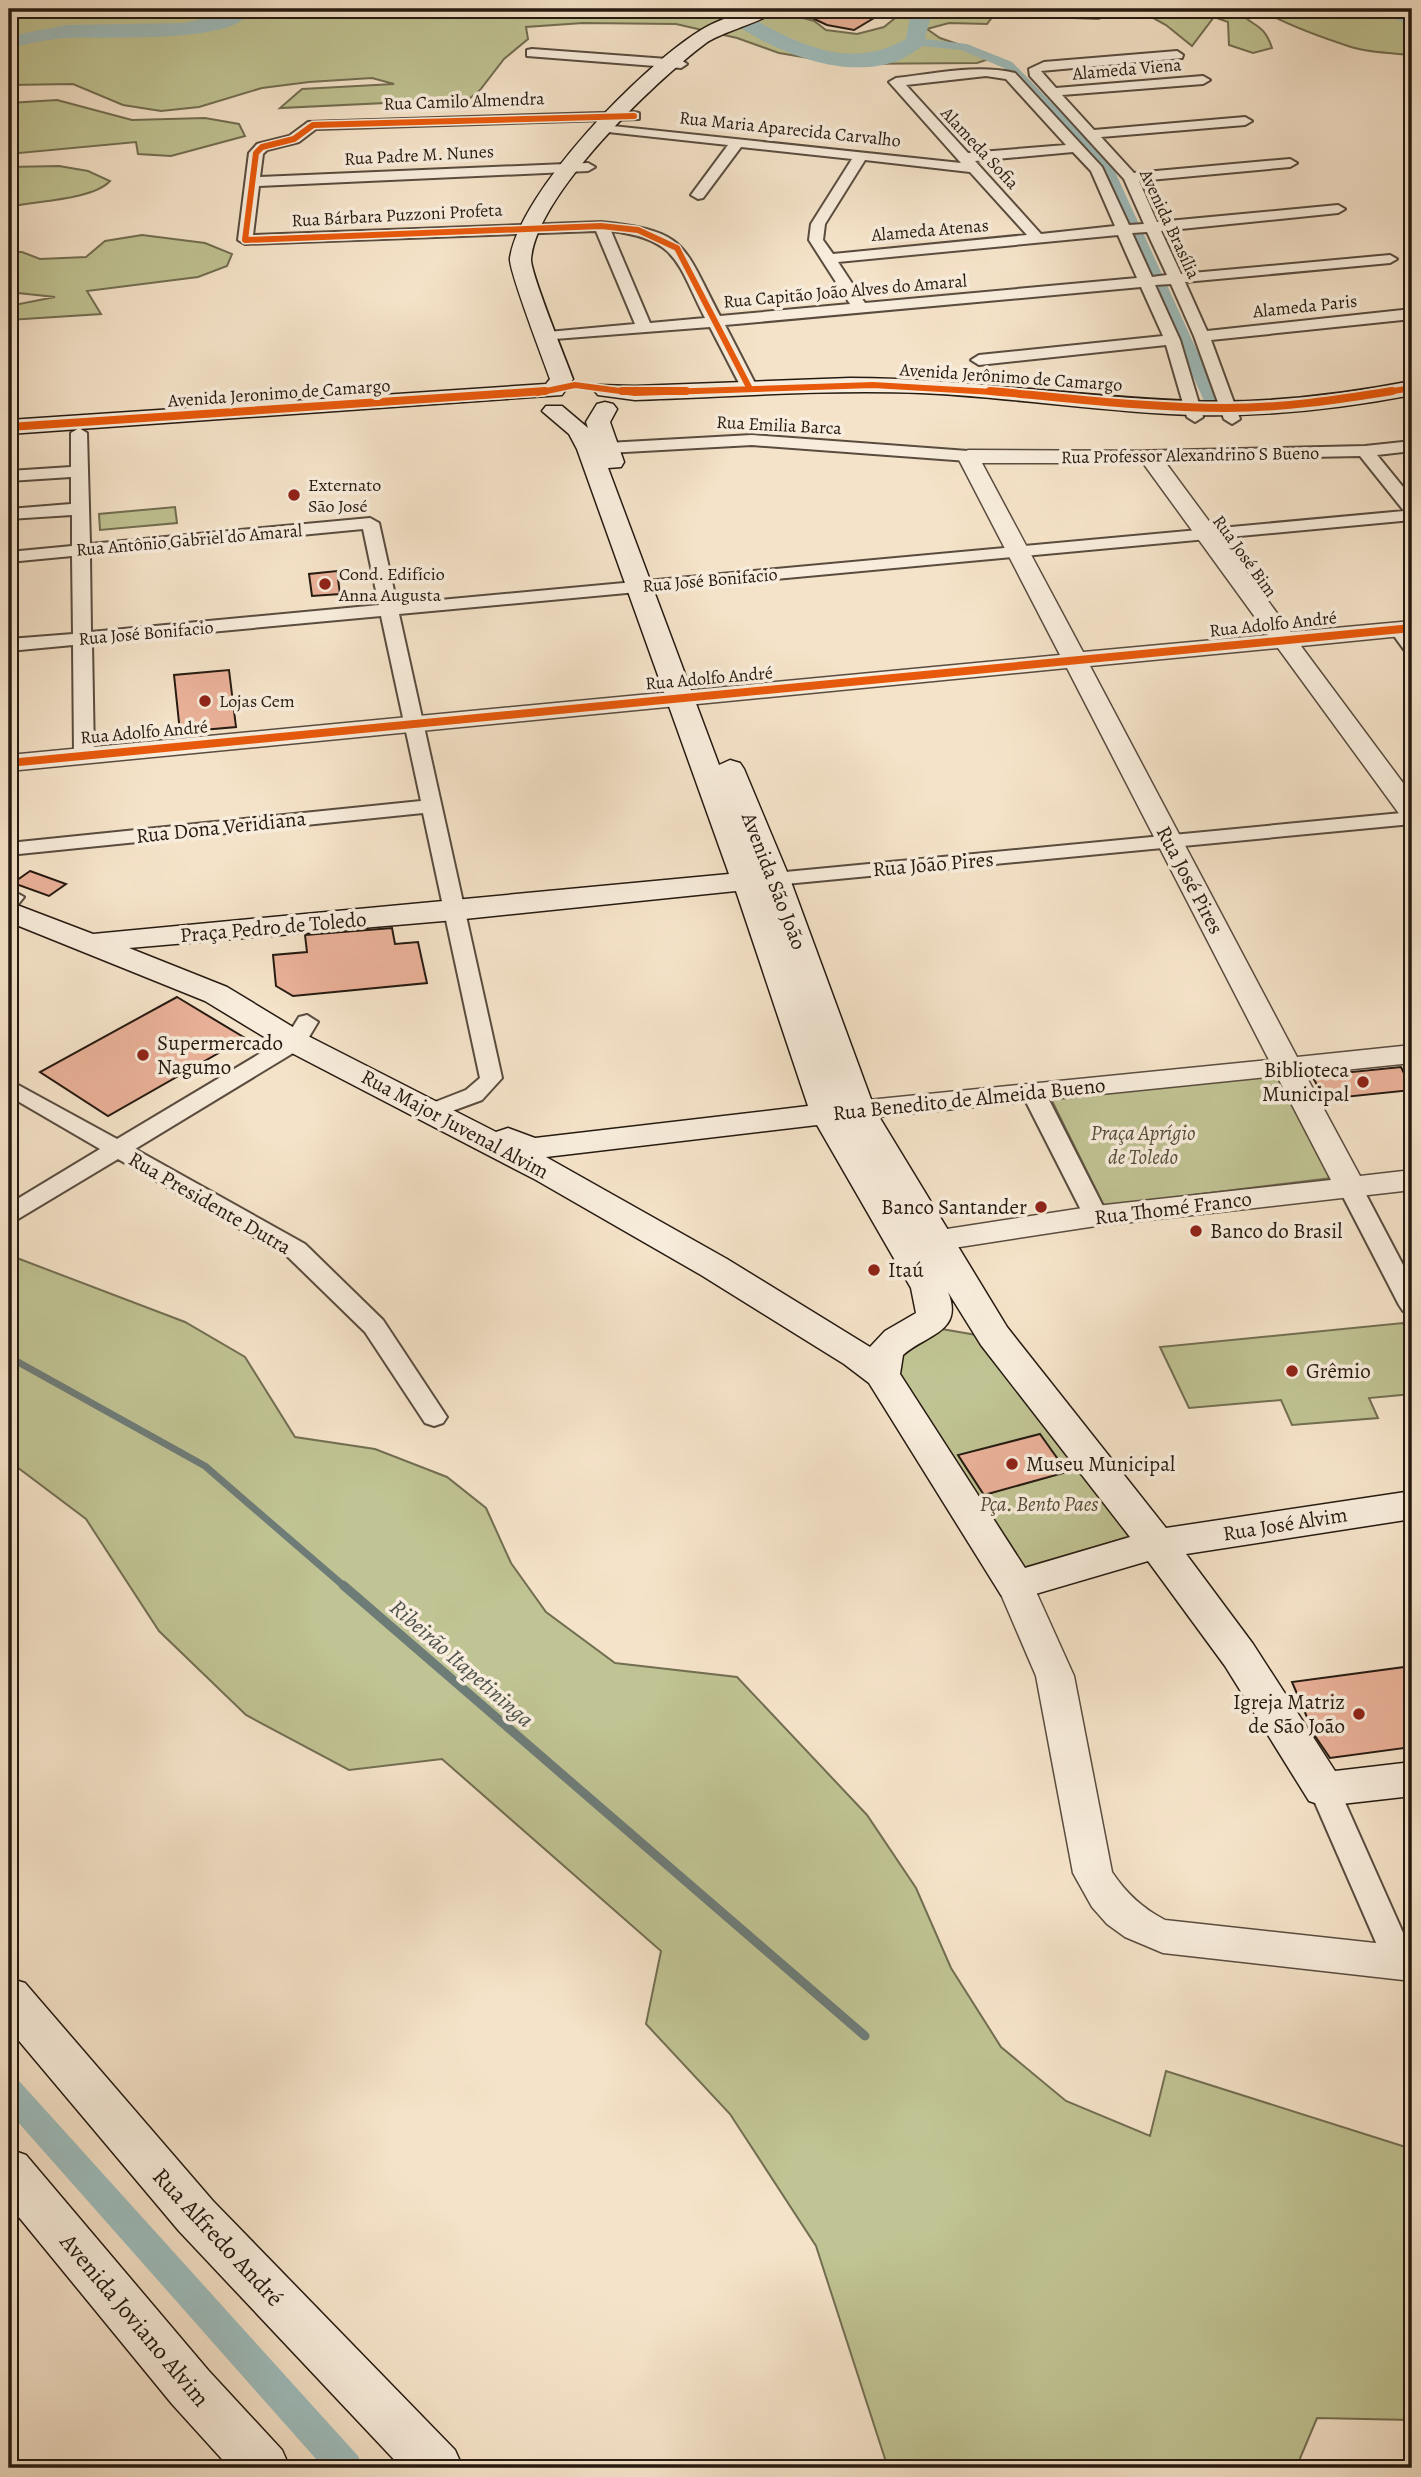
<svg xmlns="http://www.w3.org/2000/svg" width="1421" height="2477" font-family="Alegreya,serif">
<style>
.green{fill:#c0c393;stroke:#726e52;stroke-width:2}
.lines{fill:none;stroke-linecap:round;stroke-linejoin:round}
.stream-far1{stroke:#6e7c78;stroke-width:7}
.stream{stroke:#6e7c78;stroke-width:9}
.canal{fill:#9ebdbd;fill-rule:evenodd}
.river{fill:#9ebdbd;fill-rule:evenodd}
.building{fill:#ebb29a;stroke:#251a11;stroke-width:2}
.minor-casing{stroke:#594c3f;stroke-width:4}
.tertiary-casing{stroke:#594c3f;stroke-width:3}
.secondary-casing{stroke:#251a11;stroke-width:3}
.minor{fill:#f8eddc;fill-rule:evenodd}
.tertiary{fill:#f8eddc;fill-rule:evenodd}
.secondary{fill:#f8eddc;fill-rule:evenodd}
.cycleway-far1-casing{stroke:#f8eddc;stroke-width:9}
.cycleway-casing{stroke:#f8eddc;stroke-width:11}
.cycleway-far1{stroke:#e8590c;stroke-width:6}
.cycleway{stroke:#e8590c;stroke-width:8}
.poi-dot{fill:#8f2418;stroke:#f8eddc;stroke-width:2.5}
.labels{text-anchor:middle;stroke-width:7;stroke-linejoin:round;paint-order:stroke}
.far-street-label{font-size:18px;fill:#251a11;stroke:#f8eddc}
.far-poi-label{font-size:18px;fill:#251a11;stroke:#f8eddc;text-anchor:start}
.street-label{font-size:21px;fill:#251a11;stroke:#f8eddc}
.poi-label{font-size:21px;fill:#251a11;stroke:#f8eddc;text-anchor:start}
.park-label{font-size:21px;font-style:italic;fill:#544d38;stroke:#f8eddc}
.water-label{font-size:23px;font-style:italic;fill:#4f534d;stroke:#f8eddc}
.near-street-label{font-size:24px;fill:#251a11;stroke:#f8eddc}
</style>
<rect width="100%" height="100%" fill="#f5e3c9"/>
<filter id="stains"><feTurbulence type="fractalNoise" baseFrequency=".00286" numOctaves="4"/><feColorMatrix values="0 0 0 0 .2 0 0 0 0 .09 0 0 0 0 .02 0 0 0 .5 -.17"/></filter>
<radialGradient id="worn" r=".72"><stop offset=".6" stop-color="#630" stop-opacity="0"/><stop offset="1" stop-color="#630" stop-opacity=".3"/></radialGradient>
<!-- green -->
<path class="green" d="M9,9H771L814,21L826,30L857,34L884,27L906,9H1238C1250,28 1263,20 1272,48L1253,53L1229,45L1228,22L1214,17L1192,46L1166,25L1146,14L1128,10L1098,19L994,15L987,24L949,23L927,29L940,38L995,57L977,63L844,64L779,53L737,38L676,24L583,23L526,27L528,39L504,59L480,90L469,99L280,108L302,89L394,84L372,78L309,82L262,88L199,107L161,111L123,105L73,84L9,85Z
M1259,9H1412V55C1393,53 1370,53 1351,47C1323,38 1285,24 1259,9Z
M57,100L132,120L205,118L239,124L245,136L171,156L138,154L136,142L9,154V103Z
M59,166L88,171L110,181C93,200 34,201 9,207V167Z
M142,235L205,243L232,254L227,266L198,277L87,291L101,314L9,320V306L55,297L9,292V252H22L40,259L86,257L105,241Z
M175,507L177,523L100,530L99,514Z
M1277,1075L1332,1178L1104,1206L1051,1099Z
M9,1255L185,1322L245,1357L295,1437L375,1449L447,1477L486,1508L511,1563L546,1612L615,1663L737,1677L867,1815L916,1888L951,1968L1001,2047L1066,2101L1150,2136L1166,2071L1412,2149V2420L1317,2418L1296,2468H888L816,2246L730,2114L646,2024L661,1951L442,1759L349,1770L246,1715L159,1631L86,1519L9,1461Z
M1403,1323L1412,1340V1394L1369,1398L1378,1418L1292,1425L1281,1400L1189,1408L1160,1347Z
M930,1327L988,1337L1132,1536L1015,1570L886,1354Z"/>
<g class="lines">
<!-- stream-far1 -->
<path class="stream-far1" d="M9,1357L205,1466L345,1587"/>
<!-- stream -->
<path class="stream" d="M343,1585L865,2036"/>
<!-- canal -->
<path class="canal" d="M916,38L967,44L1012,62L1112,165L1220,401L1217,404H1207L1204,401L1101,169L1004,68L961,50L912,45L910,42Z
M9,2078L20,2082L358,2456L363,2468H324L9,2112Z"/>
<!-- river -->
<path class="river" d="M228,9H248C249,45 94,36 67,38C47,39 28,44 9,48V36L67,25L184,23L228,13Z
M714,9C737,8 748,16 768,27C815,52 858,66 906,39L910,16L917,9H941L930,19L923,46C915,51 908,56 900,60C851,79 792,58 749,33C738,26 722,20 714,9Z
M1373,9H1402L1412,12V25L1376,13Z"/>
</g>
<!-- building -->
<path class="building" d="M793,9H889L854,30L827,25Z
M337,571L340,594L312,596L309,574Z
M229,670L236,727L180,732L174,675Z
M30,871L66,884L49,896L13,883Z
M392,928L395,944L418,942L427,983L293,996L276,986L273,955L307,952L305,935Z
M177,997L245,1038L108,1116L40,1072Z
M1401,1067L1412,1090L1325,1099L1312,1076Z
M1040,1434L1067,1472L984,1495L958,1455Z
M1412,1666V1747L1330,1758L1315,1736L1292,1682Z"/>
<g class="lines">
<!-- minor casing -->
<g class="minor-casing">
<path id="minor" d="M532,49L681,60L687,64L681,68L527,56V50Z
M1177,51L1183,55L1182,58L1041,71L1056,88L1203,76L1210,80L1203,84L1062,95L1094,130L1245,117L1252,121L1245,125L1101,137L1134,173L1290,159L1297,163L1290,167L1139,181L1157,222L1338,205L1345,209L1338,213L1161,231L1181,274L1390,255L1397,259L1390,263L1185,282L1207,331L1412,309V319L1211,340L1240,419L1232,424L1224,419L1194,336L1171,284L1155,285L1180,340L1203,417L1195,422L1187,417L1166,345L979,365L971,360L979,355L1163,336L1141,287L725,325L758,389L750,394L742,389L710,327L542,340L540,337L548,332L635,324L596,231L245,244L238,240L249,153L257,144L289,136L308,122L634,112L639,113V119L316,129L299,142L267,150L263,154L260,177L588,163L595,167L588,171L259,186L253,235L601,222C688,231 682,244 720,316L850,304L809,240L811,224L852,159L741,147L703,198L698,199L691,195L728,145L608,132L601,128L603,125L961,163L889,82L896,78C935,74 976,64 1015,73L1102,167L1129,225L1144,224L1124,179L1030,76L1029,69L1044,62ZM986,76L1006,79L1066,145L968,153L906,85ZM1073,152L1091,171L1115,226L1041,234L975,161ZM865,160L970,172L1027,235L833,254L823,240L825,224ZM611,231C678,239 677,263 705,318L650,323ZM1147,232L1167,275L1152,277L1132,233ZM1118,235L1137,278L865,303L838,262Z
M79,428L87,433L90,544L370,518L379,523L397,604L1404,511L1360,456L1143,460L1141,456L1143,452L1149,451L1365,446L1412,441V451L1377,455L1412,498V520L399,614L502,1078L482,1100L433,1118L425,1116L421,1111L425,1106L466,1090L480,1078L423,813L9,855V843L421,801L381,616L92,643L94,755L91,759H77L74,755L73,645L9,651V639L73,634L72,556L9,562V552L72,546V515L9,519V509L71,504V477L9,481V471L71,467V433ZM363,529L379,605L91,632L90,555Z
M752,435L968,451L976,456L968,461L752,445L589,454L581,449L589,444Z
M1398,623C1413,627 1412,640 1412,653L1405,651L1389,629Z
M1412,812V824L775,885L765,879L775,873Z
M13,891L24,897L16,907L9,909V892Z
M307,1015L318,1022L303,1047L135,1149L305,1244L383,1320L447,1417L443,1423L434,1426L425,1423L365,1332L287,1256L118,1159L18,1219L9,1222V1204L100,1149L9,1096V1080L117,1139L286,1038L299,1017Z
M1033,1085L1041,1087L1045,1092L1108,1216L1105,1221H1087L1084,1216L1021,1092L1025,1087Z
M1350,1179L1358,1182L1362,1187L1412,1282V1313L1403,1311L1399,1305L1338,1187L1342,1182Z
M1324,1777L1335,1781L1339,1789L1412,1953L1411,1970L1400,1974L1389,1970L1384,1961L1309,1789L1313,1781Z"/>
</g>
<!-- tertiary casing -->
<g class="tertiary-casing">
<path id="tertiary" d="M968,450L1157,451L1291,632L1412,621V635L1301,646L1412,795V821L1403,819L1278,648L1090,666L1297,1057L1412,1045V1063L1305,1074L1360,1176L1412,1170V1190L1096,1226L934,1251L923,1248L918,1241L923,1234L934,1231L1096,1206L1331,1180L1277,1076L858,1119L847,1116L843,1110L847,1104L858,1101L1269,1060L1067,668L9,771V755L1060,655L957,456ZM982,463H1143L1268,635L1083,652Z
M1015,1572L1028,1576L1033,1585L1074,1676L1112,1872C1126,1893 1142,1908 1165,1920L1412,1947V1981L1163,1953L1125,1937L1107,1924L1092,1907L1073,1873L1036,1676L997,1585L1002,1576Z"/>
</g>
<!-- secondary casing -->
<g class="secondary-casing">
<path id="secondary" d="M752,9H777C767,21 723,31 706,43C655,81 537,194 531,259C530,272 566,360 573,379L562,395L9,434V420L546,384L550,379C544,361 508,269 510,258C521,190 641,68 698,32C715,21 734,15 752,9Z
M850,378C964,378 1076,397 1190,401C1264,404 1339,395 1412,381V395C1339,409 1265,417 1191,415C1101,412 1011,397 921,393C826,389 730,397 635,400L598,395L594,390L598,385L635,386Z
M605,402L613,404L617,409L610,422L624,462L621,467L608,468L719,765L730,760L740,763L744,769L790,879L875,1110L1007,1327L1166,1528L1412,1491V1519L1186,1554L1253,1644L1335,1771L1412,1762V1796L1324,1806L1309,1801L1225,1666L1148,1561L1015,1600L1001,1595L869,1383L844,1364L701,1275L536,1180L284,1049L205,1001L9,922V902L93,934L729,874L577,449L569,434L542,411L546,406H562L588,428L586,422L597,404ZM736,891L808,1106L535,1138L508,1128L496,1132L306,1035L227,987L129,948L455,920ZM817,1125L911,1288L916,1313L885,1331L870,1347L727,1259L546,1157ZM948,1292L981,1345L1130,1537L1025,1568L900,1374L903,1355C927,1334 964,1332 948,1292Z
M9,1978L25,1983L213,2201L455,2450L463,2468H402L179,2231L9,2029Z
M9,2149L26,2155L208,2370L282,2450L290,2468H230L172,2404L9,2205Z"/>
</g>
<!-- minor -->
<use href="#minor" class="minor"/>
<!-- tertiary -->
<use href="#tertiary" class="tertiary"/>
<!-- secondary -->
<use href="#secondary" class="secondary"/>
<!-- cycleway-far1 casing -->
<g class="cycleway-far1-casing">
<path id="cycleway-far1" d="M634,116L313,125L294,139L262,147L256,153L245,240L601,226L638,230L677,248L750,389
M537,393L575,385L635,393L873,385L1010,393
M1381,393L1412,388"/>
</g>
<!-- cycleway casing -->
<g class="cycleway-casing">
<path id="cycleway" d="M622,391H686
M990,391C1069,398 1147,408 1226,408C1282,408 1337,400 1392,391
M9,427L545,391
M9,763L1412,628"/>
</g>
<!-- cycleway-far1 -->
<use href="#cycleway-far1" class="cycleway-far1"/>
<!-- cycleway -->
<use href="#cycleway" class="cycleway"/>
</g>
<!-- markers -->
<g class="poi-dot">
<circle cx="294" cy="495" r="7"/>
<circle cx="325" cy="584" r="7"/>
<circle cx="205" cy="701" r="7"/>
<circle cx="143" cy="1055" r="7"/>
<circle cx="1363" cy="1082" r="7"/>
<circle cx="1041" cy="1207" r="7"/>
<circle cx="1196" cy="1231" r="7"/>
<circle cx="874" cy="1270" r="7"/>
<circle cx="1292" cy="1371" r="7"/>
<circle cx="1012" cy="1464" r="7"/>
<circle cx="1359" cy="1714" r="7"/>
</g>
<g class="labels">
<!-- far-street labels -->
<g class="far-street-label">
<text transform="translate(1127 69) rotate(-5)" y="6">Alameda Viena</text>
<text transform="translate(464 101) rotate(-2)" y="6">Rua Camilo Almendra</text>
<text transform="translate(790 129) rotate(6)" y="6">Rua Maria Aparecida Carvalho</text>
<text transform="translate(980 148) rotate(47)" y="6">Alameda Sofia</text>
<text transform="translate(419 155) rotate(-3)" y="6">Rua Padre M. Nunes</text>
<text transform="translate(397 215) rotate(-3)" y="6">Rua Bárbara Puzzoni Profeta</text>
<text transform="translate(1170 224) rotate(65)" y="6">Avenida Brasília</text>
<text transform="translate(930 230) rotate(-5)" y="6">Alameda Atenas</text>
<text transform="translate(845 291) rotate(-5)" y="6">Rua Capitão João Alves do Amaral</text>
<text transform="translate(1305 306) rotate(-6)" y="6">Alameda Paris</text>
<text transform="translate(1011 377) rotate(4)" y="6">Avenida Jerônimo de Camargo</text>
<text transform="translate(279 393) rotate(-4)" y="6">Avenida Jeronimo de Camargo</text>
<text transform="translate(779 425) rotate(3)" y="6">Rua Emilia Barca</text>
<text transform="translate(1190 455) rotate(-1)" y="6">Rua Professor Alexandrino S Bueno</text>
<text transform="translate(189 540) rotate(-5)" y="6">Rua Antônio Gabriel do Amaral</text>
<text transform="translate(1245 556) rotate(54)" y="6">Rua José Bim</text>
<text transform="translate(710 580) rotate(-5)" y="6">Rua José Bonifacio</text>
<text transform="translate(1273 624) rotate(-6)" y="6">Rua Adolfo André</text>
<text transform="translate(146 633) rotate(-5)" y="6">Rua José Bonifacio</text>
<text transform="translate(709 678) rotate(-5)" y="6">Rua Adolfo André</text>
<text transform="translate(144 732) rotate(-5)" y="6">Rua Adolfo André</text>
</g>
<!-- far-poi labels -->
<g class="far-poi-label">
<text x="308" y="491">Externato<tspan x="308" dy="21">São José</tspan></text>
<text x="339" y="580">Cond. Edifício<tspan x="339" dy="21">Anna Augusta</tspan></text>
<text x="219" y="707">Lojas Cem</text>
</g>
<!-- street labels -->
<g class="street-label">
<text transform="translate(221 827) rotate(-6)" y="7">Rua Dona Veridiana</text>
<text transform="translate(933 864) rotate(-5)" y="7">Rua João Pires</text>
<text transform="translate(1190 880) rotate(62)" y="7">Rua José Pires</text>
<text transform="translate(774 881) rotate(69)" y="7">Avenida São João</text>
<text transform="translate(273 927) rotate(-5)" y="7">Praça Pedro de Toledo</text>
<text transform="translate(969 1099) rotate(-6)" y="7">Rua Benedito de Almeida Bueno</text>
<text transform="translate(455 1124) rotate(28)" y="7">Rua Major Juvenal Alvim</text>
<text transform="translate(210 1203) rotate(30)" y="7">Rua Presidente Dutra</text>
<text transform="translate(1173 1208) rotate(-7)" y="7">Rua Thomé Franco</text>
<text transform="translate(1285 1524) rotate(-9)" y="7">Rua José Alvim</text>
</g>
<!-- poi labels -->
<g class="poi-label">
<text x="157" y="1050">Supermercado<tspan x="157" dy="24">Nagumo</tspan></text>
<text x="1349" y="1077" text-anchor="end">Biblioteca<tspan x="1349" dy="24">Municipal</tspan></text>
<text x="1027" y="1214" text-anchor="end">Banco Santander</text>
<text x="1210" y="1238">Banco do Brasil</text>
<text x="888" y="1277">Itaú</text>
<text x="1306" y="1378">Grêmio</text>
<text x="1026" y="1471">Museu Municipal</text>
<text x="1345" y="1709" text-anchor="end">Igreja Matriz<tspan x="1345" dy="24">de São João</tspan></text>
</g>
<!-- park labels -->
<g class="park-label">
<text x="1143" y="1140">Praça Aprígio<tspan x="1143" dy="24">de Toledo</tspan></text>
<text x="1039" y="1511">Pça. Bento Paes</text>
</g>
<!-- water labels -->
<g class="water-label">
<text transform="translate(462 1663) rotate(41)" y="8">Ribeirão Itapetininga</text>
</g>
<!-- near-street labels -->
<g class="near-street-label">
<text transform="translate(218 2237) rotate(47)" y="8">Rua Alfredo André</text>
<text transform="translate(135 2320) rotate(50)" y="8">Avenida Joviano Alvim</text>
</g>
</g>
<!-- margin -->
<rect width="1421" height="2477" fill="none" stroke="#f5e3c9" stroke-width="35"/>
<rect x="10" y="10" width="1400" height="2456" fill="none" stroke="#251a11" stroke-width="3.5"/>
<rect x="18" y="18" width="1386" height="2442" fill="none" stroke="#251a11" stroke-width="2"/>
<rect width="100%" height="100%" filter="url(#stains)"/>
<rect width="100%" height="100%" fill="url(#worn)"/>
</svg>
